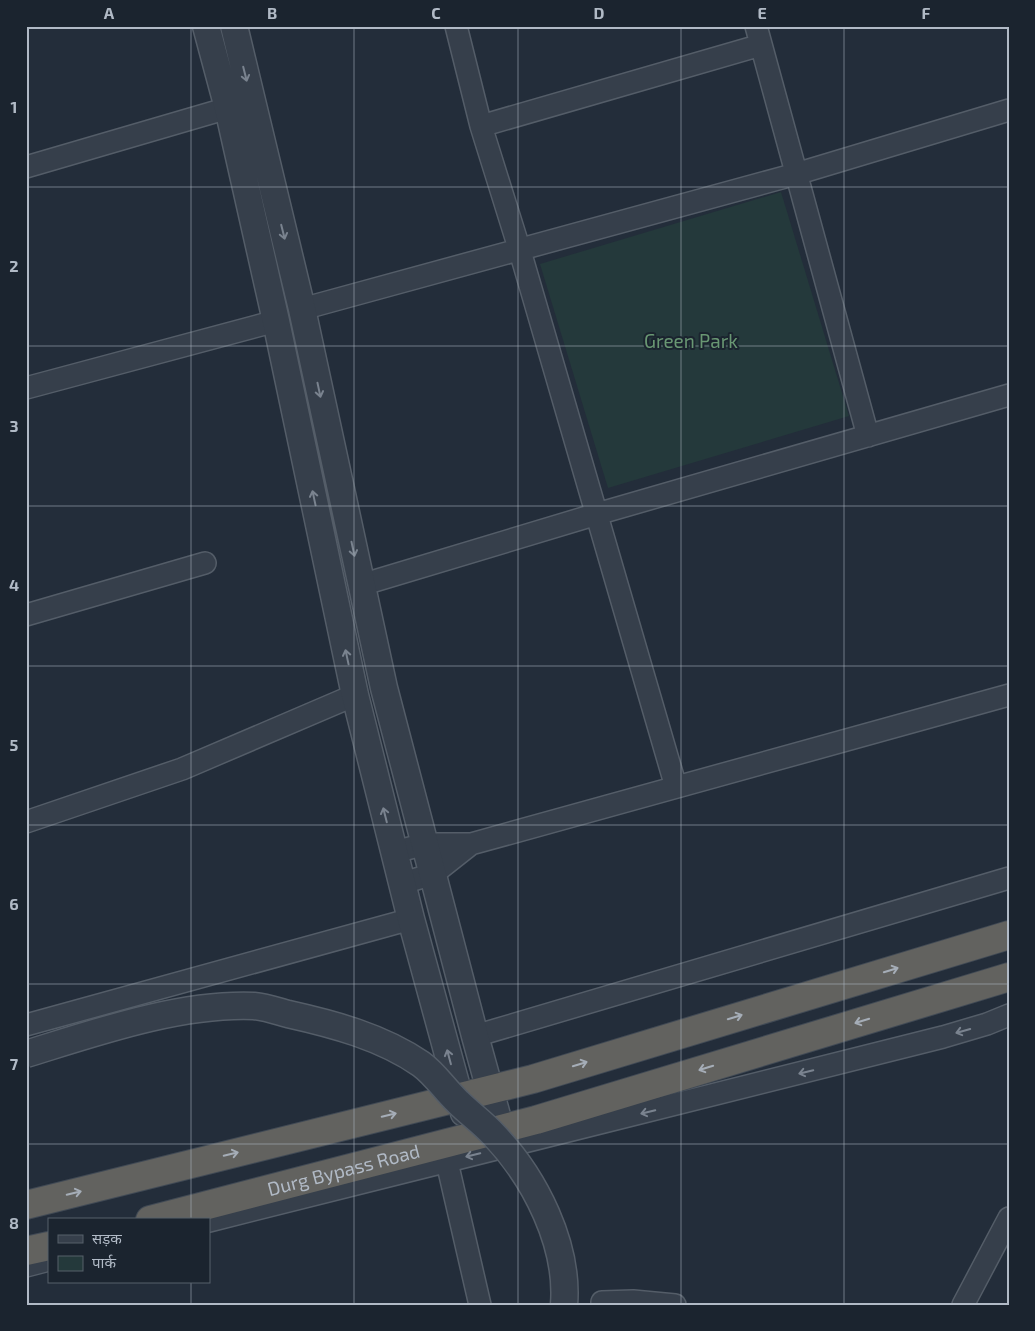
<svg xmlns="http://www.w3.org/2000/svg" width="1035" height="1331" font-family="'Exo 2','Noto Sans Devanagari',sans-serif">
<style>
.green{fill:#24393b}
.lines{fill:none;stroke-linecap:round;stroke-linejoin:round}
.minor-casing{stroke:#545d68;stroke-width:24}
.tertiary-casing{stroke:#545d68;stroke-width:29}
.trunk-casing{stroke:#414a55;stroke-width:30}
.minor{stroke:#363f4b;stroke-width:21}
.tertiary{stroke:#363f4b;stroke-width:26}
.trunk{stroke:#62625f;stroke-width:28}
.tertiary-bridge-casing{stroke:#545d68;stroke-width:29;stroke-linecap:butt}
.tertiary-bridge{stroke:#363f4b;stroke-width:26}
.oneway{stroke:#7a838f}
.oneway2{stroke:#a5adb7}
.grid{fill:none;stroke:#b1bac6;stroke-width:1;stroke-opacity:0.55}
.labels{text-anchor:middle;stroke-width:4;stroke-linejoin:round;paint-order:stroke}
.park-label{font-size:19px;fill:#699773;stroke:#1b242f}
.street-label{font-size:19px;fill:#b1bac6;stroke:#1b242f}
.neatline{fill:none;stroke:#b1bac6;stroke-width:2}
.grid-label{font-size:16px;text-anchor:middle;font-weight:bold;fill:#b1bac6}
</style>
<rect width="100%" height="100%" fill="#232d3a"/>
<!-- green -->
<path class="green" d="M781,192L849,416L608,488L540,264Z"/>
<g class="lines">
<!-- minor casing -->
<g class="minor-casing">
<path id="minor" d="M456,26L481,126L520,251L676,787
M756,26L868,436
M481,126L761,45
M26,167L228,108
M302,309L796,174L1009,110
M26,388L276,321
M361,585L597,514L1009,395
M26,615L205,563
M26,822L182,769L355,695
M394,852L426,844H471
M403,883L433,874L471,844L1009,695
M26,1025L411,919
M475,1036L1009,878
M447,1162L480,1305
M209,1221L943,1037L987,1024L1009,1015
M26,1266L49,1260
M603,1305L602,1302L633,1301L675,1305
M963,1305L1009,1218"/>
</g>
<!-- tertiary casing -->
<g class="tertiary-casing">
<path id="tertiary" d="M206,26L228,108L276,321L355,695L411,919L464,1113
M234,26L302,309L384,688L475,1036L501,1130"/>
</g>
<!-- trunk casing -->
<g class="trunk-casing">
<g id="trunk">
<path d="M26,1205L533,1079L1009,935"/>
<path id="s1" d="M150,1220L536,1120L1009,977"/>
<path d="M26,1251L49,1246"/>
</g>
</g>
<!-- minor -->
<use href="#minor" class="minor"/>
<!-- tertiary -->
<use href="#tertiary" class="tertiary"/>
<!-- trunk -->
<use href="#trunk" class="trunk"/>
<!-- tertiary-bridge casing -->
<g class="tertiary-bridge-casing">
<path id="tertiary-bridge" d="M26,1054C97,1032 180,1003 254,1006C265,1007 277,1011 288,1014C333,1024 382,1037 421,1064C435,1074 445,1090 458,1102C469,1113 483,1123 494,1135C535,1178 569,1245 564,1305"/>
</g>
<!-- tertiary-bridge -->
<use href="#tertiary-bridge" class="tertiary-bridge"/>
</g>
<!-- one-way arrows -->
<defs><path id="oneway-shaft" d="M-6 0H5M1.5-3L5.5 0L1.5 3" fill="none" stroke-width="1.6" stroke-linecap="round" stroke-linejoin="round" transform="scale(1.25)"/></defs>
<g class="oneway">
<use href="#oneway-shaft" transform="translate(245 74) rotate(76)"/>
<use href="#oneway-shaft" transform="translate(283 232) rotate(76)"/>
<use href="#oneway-shaft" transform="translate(319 390) rotate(78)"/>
<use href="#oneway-shaft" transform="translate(314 498) rotate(-102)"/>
<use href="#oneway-shaft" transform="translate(353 549) rotate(78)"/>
<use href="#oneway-shaft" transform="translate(347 657) rotate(-102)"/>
<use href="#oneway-shaft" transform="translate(385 815) rotate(-104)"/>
<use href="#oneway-shaft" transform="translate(963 1031) rotate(164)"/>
<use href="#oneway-shaft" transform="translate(449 1057) rotate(-105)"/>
<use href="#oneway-shaft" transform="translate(806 1072) rotate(166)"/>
<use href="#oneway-shaft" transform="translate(648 1112) rotate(166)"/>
<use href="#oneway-shaft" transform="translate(473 1155) rotate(166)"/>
</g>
<g class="oneway2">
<use href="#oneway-shaft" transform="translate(891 970) rotate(-17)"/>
<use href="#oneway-shaft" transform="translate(735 1017) rotate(-17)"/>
<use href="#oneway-shaft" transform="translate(862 1021) rotate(163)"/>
<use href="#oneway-shaft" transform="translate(580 1064) rotate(-17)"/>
<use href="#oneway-shaft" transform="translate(706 1068) rotate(163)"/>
<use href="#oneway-shaft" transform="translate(389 1115) rotate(-14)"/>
<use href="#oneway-shaft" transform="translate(231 1154) rotate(-14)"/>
<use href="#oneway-shaft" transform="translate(74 1193) rotate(-14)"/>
</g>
<!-- grid -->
<path class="grid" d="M191,26V1220M354,26V1305M518,26V1305M681,26V1305M844,26V1305M26,187H1009M26,346H1009M26,506H1009M26,666H1009M26,825H1009M26,984H1009M26,1144H1009M191,1282V1305"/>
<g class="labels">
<!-- park labels -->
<g class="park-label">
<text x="691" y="348">Green Park</text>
</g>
<!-- street labels -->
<g class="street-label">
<text dy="7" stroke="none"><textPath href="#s1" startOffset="200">Durg Bypass Road</textPath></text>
</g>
</g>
<!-- border -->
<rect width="1035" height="1331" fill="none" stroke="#1b242f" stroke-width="55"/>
<!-- legend -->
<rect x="48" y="1218" width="162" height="65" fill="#1b242f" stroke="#57606b"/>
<rect x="58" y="1235" width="25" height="8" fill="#363f4b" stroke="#57606b"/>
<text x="92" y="1244" font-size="15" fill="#b1bac6">सड़क</text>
<rect x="58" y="1256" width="25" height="15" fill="#24393b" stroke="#57606b"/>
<text x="92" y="1268" font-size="15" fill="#b1bac6">पार्क</text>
<rect x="28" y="28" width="980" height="1276" class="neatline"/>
<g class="grid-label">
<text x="109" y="19">A</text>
<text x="272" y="19">B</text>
<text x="436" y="19">C</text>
<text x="599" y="19">D</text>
<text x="762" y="19">E</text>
<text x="926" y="19">F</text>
<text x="14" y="113">1</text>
<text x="14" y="272">2</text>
<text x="14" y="432">3</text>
<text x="14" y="591">4</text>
<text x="14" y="751">5</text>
<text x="14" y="910">6</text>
<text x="14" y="1070">7</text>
<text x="14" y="1229">8</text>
</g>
</svg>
